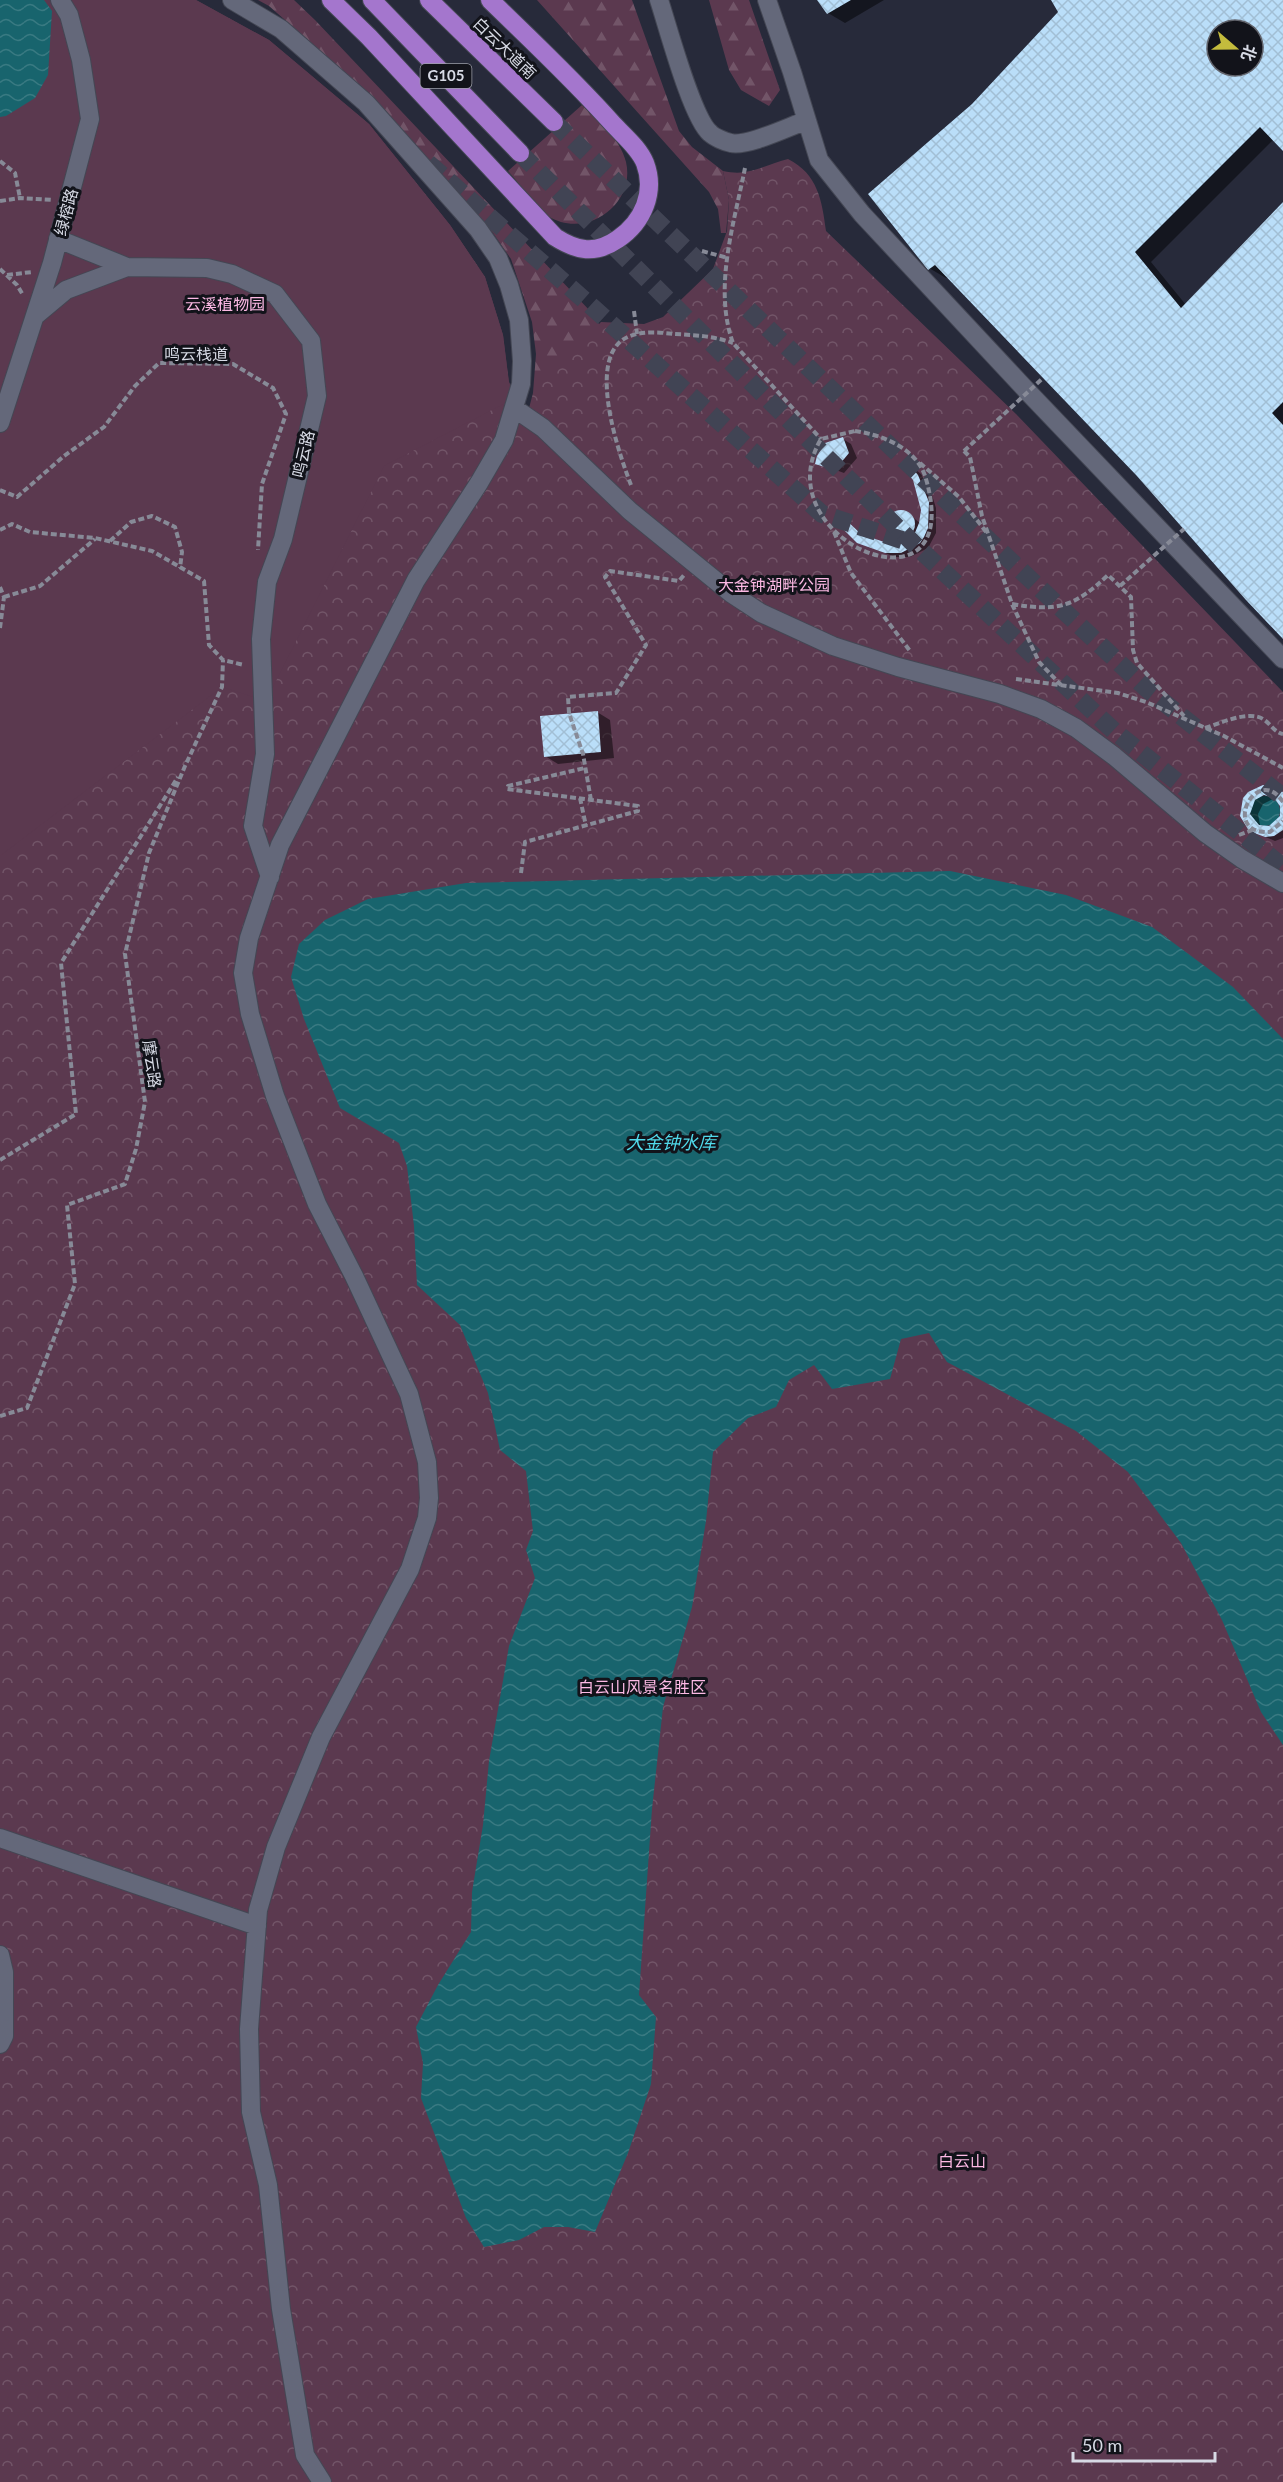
<svg xmlns="http://www.w3.org/2000/svg" width="1283" height="2482" font-family="Lato,'Noto Sans SC',sans-serif">
<style>
.forest{fill:url(#forest-firs)}
.park{fill:url(#park-crowns)}
.garden{fill:#5b394f}
.water{fill:url(#water-waves)}
.shadow{fill:#0007;fill-rule:evenodd}
.building{fill:url(#building-cross-hatch);fill-rule:evenodd}
.lines{fill:none;stroke-linecap:round;stroke-linejoin:round}
.major-tunnel{stroke:#414454;stroke-width:18;stroke-dasharray:18 9;stroke-linecap:butt}
.highway-tunnel{stroke:#414454;stroke-width:18;stroke-dasharray:18 9;stroke-linecap:butt}
.minor-casing{stroke:#444754;stroke-width:20}
.highway-casing{stroke:#444754;stroke-width:20}
.path{stroke:#878a97;stroke-width:4;stroke-dasharray:6 3;stroke-linecap:butt}
.minor{stroke:#64687a;stroke-width:18}
.highway{stroke:#a476cd;stroke-width:18}
.path-bridge{stroke:#878a97;stroke-width:4;stroke-dasharray:6 3;stroke-linecap:butt}
.labels{text-anchor:middle;stroke-width:6;stroke-linejoin:round;paint-order:stroke}
.shield{fill:#12131a;stroke:#9c9ea8;stroke-width:1.5}
.shield-label{font-size:15px;font-weight:bold;fill:#d7dae5}
.street-label{font-size:16px;fill:#d7dae5;stroke:#12131a}
.park-label{font-size:16px;fill:#fcb9e4;stroke:#12131a}
.water-label{font-size:18px;font-style:italic;fill:#50daeb;stroke:#12131a}
</style>
<defs>
<pattern id="forest-firs" width="22" height="20" patternUnits="userSpaceOnUse" patternTransform="scale(1.5)"><rect width="22" height="20" fill="#5b394f"/><path d="M5 1l3.5 6h-7zM16 11l3.5 6h-7z" fill="#725568"/></pattern>
<pattern id="park-crowns" width="20" height="18" patternUnits="userSpaceOnUse" patternTransform="scale(1.5)"><rect width="20" height="18" fill="#5b394f"/><path d="M2 6a3 3 0 1 1 6 0M12 15a3 3 0 1 1 6 0" fill="none" stroke="#725568"/></pattern>
<pattern id="water-waves" width="16" height="10" patternUnits="userSpaceOnUse" patternTransform="scale(1.5)"><rect width="16" height="10" fill="#18646d"/><path d="M0 5q4-4 8 0t8 0" fill="none" stroke="#397a82"/></pattern>
<pattern id="building-cross-hatch" width="8" height="8" patternUnits="userSpaceOnUse" patternTransform="scale(1.5)"><rect width="8" height="8" fill="#badef9"/><path d="M0 0l8 8M0 8l8-8" fill="none" stroke="#a2bfd5"/></pattern>
</defs>
<rect width="100%" height="100%" fill="#272a3a"/>
<!-- forest -->
<path class="forest" d="M258,0H294L315,20L591,312L601,327L541,402L533,393L536,354L532,322L511,259L493,233L373,97L269,6Z
M537,0H632L679,131L692,147L723,171L729,200L726,233H721L718,209L709,192Z
M709,0H749L780,90L769,106L741,90L729,70Z
M582,105C599,122 620,138 626,162C636,205 585,240 548,216C537,208 518,182 508,171Z"/>
<!-- park -->
<path class="park" d="M0,0H196L269,40L369,124L450,225L485,277L503,335L509,382L527,416L533,393L601,322L644,324L663,317L713,269L727,231L728,216L729,200L723,171C750,177 763,165 788,159C818,174 822,201 826,231L1016,414L1283,692V2482H0Z"/>
<!-- garden -->
<path class="garden" d="M0,0H196L269,40L369,124L450,225L485,277L503,335L511,400L384,466L266,701L222,687L0,856Z"/>
<!-- water -->
<path class="water" d="M0,0H44L52,11L48,75L35,98L6,116L0,117Z
M1250 811a15 15 0 1 1 30 0a15 15 0 1 1-30 0Z
M950,871L1066,895L1152,927L1233,987L1283,1039V1745L1261,1712L1222,1620L1181,1543L1128,1472L1076,1431L947,1362L929,1333L901,1339L890,1379L832,1389L814,1365L789,1380L776,1407L748,1418L713,1452L706,1521L692,1607L663,1707L652,1809L639,1995L656,2017L651,2084L628,2153L595,2232L568,2227H544L519,2240L484,2247L466,2218L421,2098L423,2063L416,2027L438,1985L471,1932L472,1892L483,1825L489,1761L509,1646L535,1578L526,1550L533,1531L526,1471L500,1450L488,1393L460,1325L417,1285L414,1226L407,1166L399,1143L340,1108L304,1019L291,977L299,944L325,920L368,899L466,883Z"/>
<!-- shadow -->
<path class="shadow" d="M819,0H884L845,23L828,13Z
M1052,0H1283V149L1274,139L1151,262L1186,305L1283,204V636L1137,474L948,277L946,278L929,268L973,105L1060,12ZM1217,30H1253V66H1217Z
M843,439L851,444L857,458L844,473L817,463Z
M905,461L921,474L930,489L936,508V533L928,548L910,557H895L858,542L845,521L866,537L884,543L905,541L889,529L891,516L898,511L909,514L921,524L922,510L914,480Z
M597,712L610,720L614,758L558,764L545,756Z
M1249,793H1283V838L1275,841L1250,830ZM1273,799L1278,800L1282,811L1278,822L1265,828L1260,825L1258,814L1263,804Z"/>
<!-- building -->
<path class="building" d="M817,0H851L827,14Z
M1051,0H1283V151L1260,127L1135,252L1181,308L1283,202V402L1272,413L1283,425V639L1246,600L1136,475L935,265L928,270L868,194L972,104L1058,12ZM1217,30H1253V66H1217Z
M843,437L849,453L835,470L815,464L817,456L825,443Z
M905,459L918,475L929,502L928,528L924,537L920,543L901,553H885L857,543L839,525L845,519L861,534L884,542L907,539L914,535L919,523L921,510L913,480L900,464Z
M887 524a14 14 0 1 1 28 0a14 14 0 1 1-28 0Z
M598,711L601,752L544,757L540,716Z
M1263,785L1271,786L1283,792V830L1274,836L1265,837L1249,831L1240,816L1243,798L1248,792ZM1264,795L1274,798L1280,806V816L1269,826L1259,825L1250,814L1255,800Z"/>
<g class="lines">
<!-- major-tunnel -->
<path class="major-tunnel" d="M428,163L590,305L822,514L914,544"/>
<!-- highway-tunnel -->
<path class="highway-tunnel" d="M554,122L947,501L1147,689L1283,797
M520,153L914,544L1114,731L1283,867"/>
<!-- minor casing -->
<g class="minor-casing">
<path id="minor" d="M232,0L281,29L366,103L478,229L498,258L509,285L519,320L522,361L521,384L504,440L479,483L416,580L280,845L249,938L243,973L250,1014L275,1096L317,1204L354,1276L409,1394L427,1462L429,1498L427,1518L410,1569L321,1737L276,1847L258,1910L249,2029L251,2112L268,2185L281,2309L305,2455L322,2482
M659,0C668,27 692,118 710,133C714,137 725,142 731,143C747,147 788,127 805,121
M767,0L792,72L819,160L862,214L1029,393L1283,659
M58,239L127,267
M35,316L66,290L127,267L207,268L232,274L275,294L311,341L317,396L283,539L267,582L261,639L265,754L253,826L270,877
M514,408L543,428L630,511L732,594L761,613L833,646L898,667L1000,694L1041,709L1076,728L1114,756L1205,833L1242,859L1283,883
M0,423L52,263L90,119L81,60L69,15L60,0
M0,1838L257,1926
M0,1955L4,1972V2036L0,2044"/>
</g>
<!-- highway casing -->
<g class="highway-casing">
<path id="highway" d="M331,0L369,37L555,237C577,251 595,255 618,239C643,222 656,192 645,163C639,148 624,136 613,124C574,80 532,41 490,0
M372,0L520,153
M429,0L554,122"/>
</g>
<!-- path -->
<path class="path" d="M0,161L15,173L20,198
M745,168C734,224 713,288 733,343L821,439
M0,201L20,198L53,200
M702,251L728,258
M0,269L17,285L23,295
M7,275L32,272
M634,311L637,334
M855,431C883,435 918,449 926,479C968,625 761,541 821,439Z
M964,451L970,457L982,516L1012,604L1039,662L1061,685
M920,463L959,497L987,533
M631,485C619,454 589,367 621,341C635,330 658,332 674,334C694,335 714,336 733,343
M0,490L17,497L64,456L104,427L135,386L159,363L233,364L273,388L286,414L262,484L258,550
M0,530L12,524L30,532L95,538L152,551L204,581L209,645L223,660L244,665
M834,532L851,573L910,651
M110,541L131,522L152,516L175,527L182,552L180,568
M0,587L4,597L0,628
M4,597L40,586L95,539
M1012,604C1058,612 1074,607 1108,575L1131,597L1133,650L1137,663L1184,716
M1016,679L1118,693L1146,702L1224,736L1283,768
M1205,728C1221,723 1248,710 1263,719C1271,724 1274,732 1283,734
M580,798L586,826
M591,800L583,754L569,713L568,697L616,693L646,645L605,577L610,571L679,581L684,575
M1283,802C1257,762 1219,835 1270,832L1283,821
M1239,835L1255,829
M521,873L525,842L638,811V806L507,789L508,786L585,768
M0,1160L76,1114L61,963L178,777
M0,1416L27,1408L75,1284L67,1205L125,1184L136,1149L145,1102L125,954L149,853L185,766L222,687L223,660"/>
<!-- minor -->
<use href="#minor" class="minor"/>
<!-- highway -->
<use href="#highway" class="highway"/>
<!-- path-bridge -->
<path class="path-bridge" d="M964,451L1043,378
M1120,586L1184,529"/>
</g>
<g class="labels">
<!-- shield labels -->
<rect class="shield" x="420.5" y="64" width="51" height="24" rx="4.5"/>
<g class="shield-label">
<text x="446" y="81">G105</text>
</g>
<!-- street labels -->
<g class="street-label">
<text transform="translate(505 48) rotate(44)" y="6">白云大道南</text>
<text transform="translate(66 212) rotate(-75)" y="6">绿榕路</text>
<text x="196" y="360">鸣云栈道</text>
<text transform="translate(303 454) rotate(-77)" y="6">鸣云路</text>
<text transform="translate(152 1064) rotate(82)" y="6">摩云路</text>
</g>
<!-- park labels -->
<g class="park-label">
<text x="225" y="310">云溪植物园</text>
<text x="774" y="591">大金钟湖畔公园</text>
<text x="642" y="1693">白云山风景名胜区</text>
<text x="962" y="2167">白云山</text>
</g>
<!-- water labels -->
<g class="water-label">
<text x="671" y="1149">大金钟水库</text>
</g>
</g>
<!-- north arrow -->
<g transform="translate(1235 48) rotate(110)"><circle r="28" fill="#12131a" stroke="#61636b" stroke-width="1.5"/>
<path d="M0-4.5L10 22L0 15L-10 22Z" fill="#c4bc3d"/>
<text y="-9" font-size="16" font-weight="bold" text-anchor="middle" fill="#d7dae5">北</text>
</g>
<!-- scale -->
<path d="M1073 2452v9h142v-9" fill="none" stroke="#d7dae5" stroke-width="3"/>
<text x="1082" y="2452" font-size="18" fill="#d7dae5" stroke="#12131a" stroke-width="4.5" paint-order="stroke">50 m</text>
</svg>
